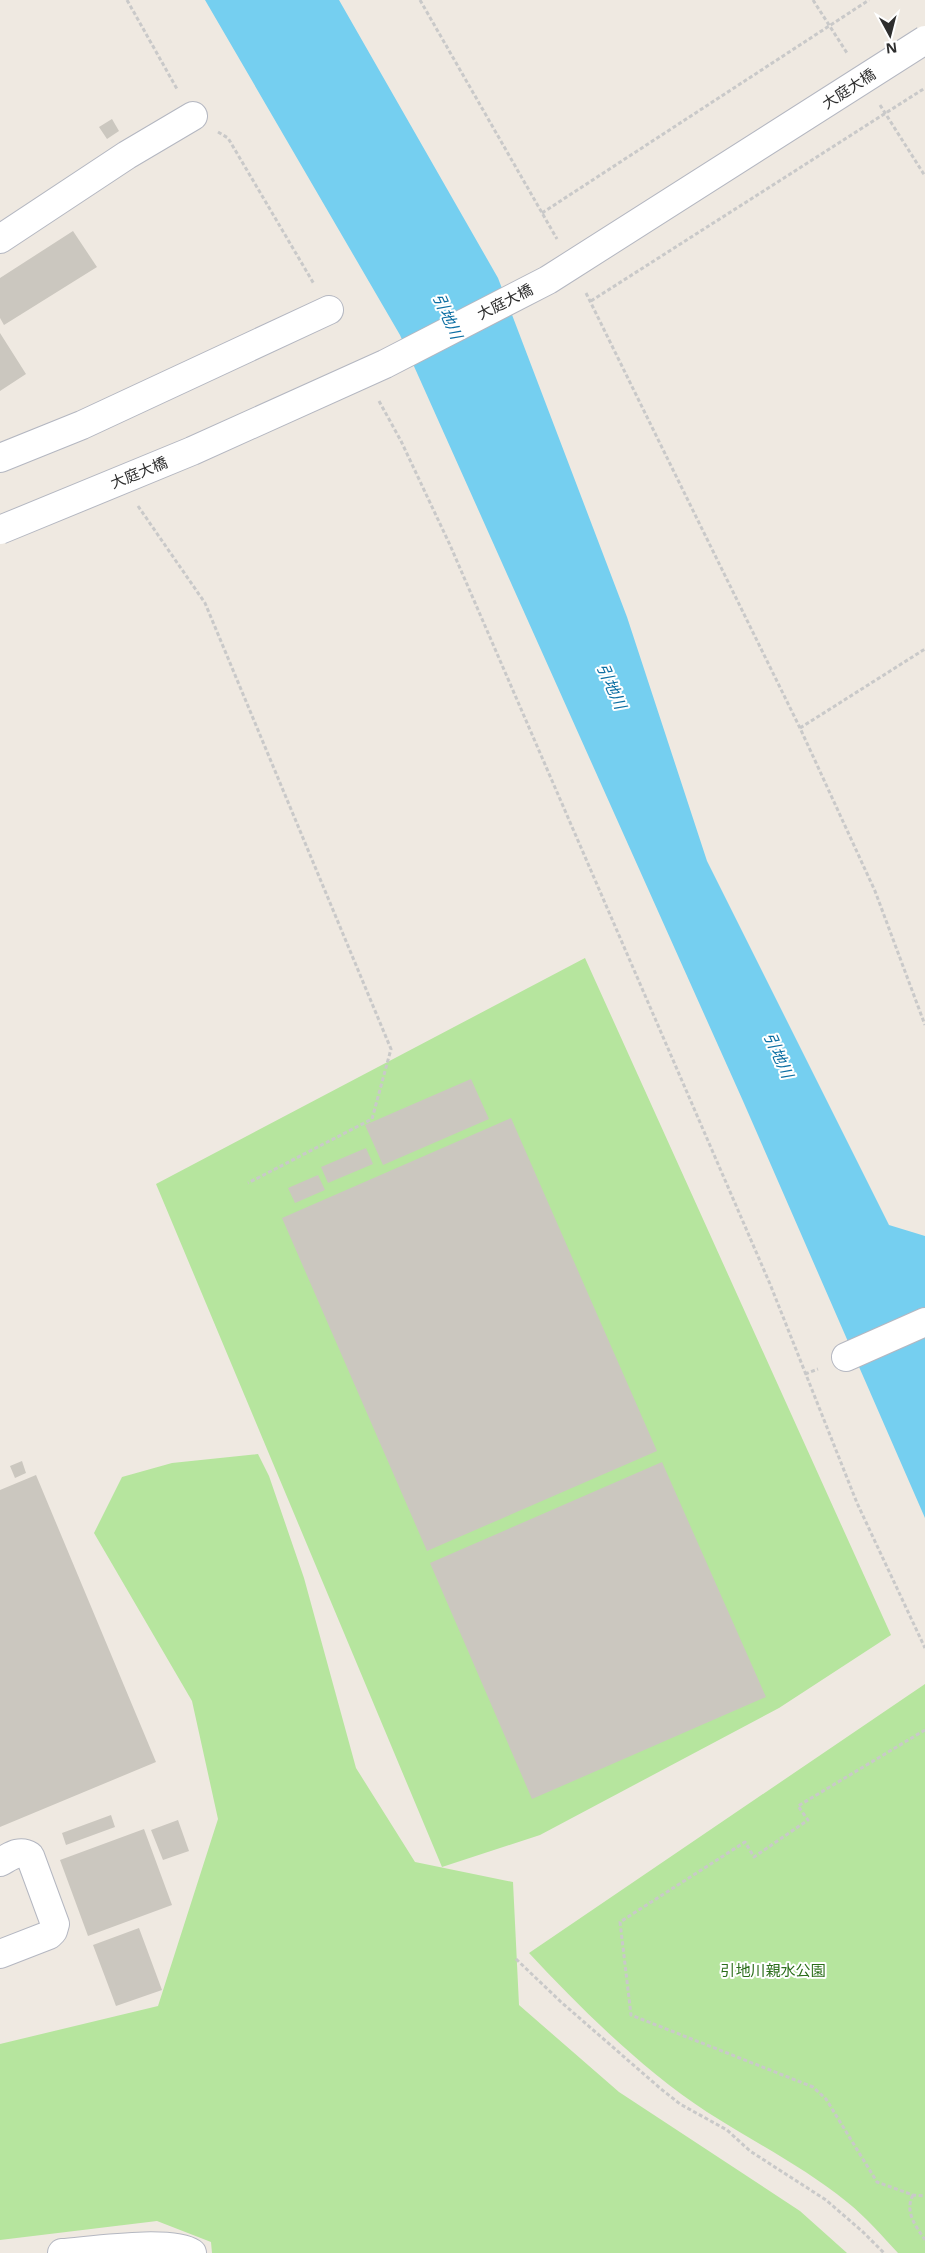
<svg xmlns="http://www.w3.org/2000/svg" width="925" height="2253" font-family="'Noto Sans','Noto Sans JP',sans-serif">
<style>
.green{fill:#b6e59e}
.water{fill:#75cff0}
.building{fill:#cbc7bf}
.lines{fill:none;stroke-linecap:round;stroke-linejoin:round}
.minor-casing{stroke:#b4b7c1;stroke-width:30}
.path{stroke:#c9c9c9;stroke-width:3;stroke-dasharray:4 2.5;stroke-linecap:butt}
.minor{stroke:#fff;stroke-width:28}
.minor-bridge-casing{stroke:#b4b7c1;stroke-width:30;stroke-linecap:butt}
.minor-bridge{stroke:#fff;stroke-width:28}
.labels{text-anchor:middle;stroke-width:4;stroke-linejoin:round;paint-order:stroke}
.street-label{font-size:15px;fill:#2e2e2e;stroke:#fff}
.park-label{font-size:15px;fill:#2c6e1b;stroke:#fff}
.water-label{font-size:16px;font-style:italic;fill:#0d6fa3;stroke:#fff}
</style>
<rect width="100%" height="100%" fill="#efe9e1"/>
<!-- green -->
<path class="green" d="M585,958L891,1635L779,1708L540,1835L442,1867L156,1184Z
M258,1454L269,1476L304,1578L356,1768L415,1862L513,1882L519,2005L619,2092L800,2211L847,2253H212L211,2242L157,2221L0,2240V2044L158,2006L218,1819L192,1701L94,1533L122,1477L172,1463Z
M925,1684V2253H898C882,2236 866,2217 847,2202C804,2167 754,2142 707,2112C643,2070 581,2009 529,1953Z"/>
<!-- water -->
<path class="water" d="M205,0H339L498,278L627,617L707,861L889,1225L925,1236V1518L743,1101L400,335Z"/>
<!-- building -->
<path class="building" d="M112,119L119,131L107,139L99,127Z
M73,231L97,267L4,325L0,318V278Z
M0,333L26,374L0,391Z
M471,1079L489,1119L383,1165L365,1125Z
M511,1118L657,1451L427,1551L282,1218Z
M366,1148L373,1164L328,1183L321,1167Z
M318,1175L325,1190L295,1203L288,1188Z
M22,1461L26,1473L15,1478L10,1466Z
M662,1462L766,1697L532,1799L430,1563Z
M36,1475L156,1762L0,1827V1490Z
M111,1815L115,1827L66,1845L62,1833Z
M178,1820L189,1851L163,1860L151,1830Z
M144,1829L172,1905L88,1936L60,1860Z
M139,1928L162,1990L116,2006L93,1945Z"/>
<g class="lines">
<!-- minor casing -->
<g class="minor-casing">
<path id="minor" d="M0,239L127,155L193,116
M0,458L82,425L329,310
M846,1357L925,1322
M0,1862C10,1857 19,1849 30,1856L55,1924L53,1931L49,1935L0,1954
M62,2253C90,2251 171,2239 192,2253"/>
</g>
<!-- path -->
<path class="path" d="M127,0L177,89
M420,0L557,239
M813,0L847,53
M880,105L925,176
M218,132L228,138L314,284
M542,213L869,0
M586,293L800,728L875,891L925,1025
M591,301L925,88
M379,401L401,441L450,545L770,1284L857,1503L925,1648
M138,506L205,603L391,1049L372,1119L248,1183
M800,728L925,649
M805,1374L818,1369
M925,1730L798,1806L808,1820L754,1857L745,1842L620,1922L631,2015L813,2087L826,2099L877,2182L913,2195L925,2196
M516,1959L561,2002L661,2089L680,2104L727,2130L750,2151L826,2200L863,2232L884,2253
M913,2195C904,2212 916,2226 925,2240"/>
<!-- minor -->
<use href="#minor" class="minor"/>
<!-- minor-bridge casing -->
<g class="minor-bridge-casing">
<path id="minor-bridge" d="M0,530L192,451L385,364L548,280L925,40"/>
</g>
<!-- minor-bridge -->
<use href="#minor-bridge" class="minor-bridge"/>
</g>
<g class="labels">
<!-- street labels -->
<g class="street-label">
<text transform="translate(849 89) rotate(-33)" y="5">大庭大橋</text>
<text transform="translate(505 302) rotate(-27)" y="5">大庭大橋</text>
<text transform="translate(139 473) rotate(-22)" y="5">大庭大橋</text>
</g>
<!-- park labels -->
<g class="park-label">
<text x="773" y="1976">引地川親水公園</text>
</g>
<!-- water labels -->
<g class="water-label">
<text transform="translate(448 316) rotate(66)" y="6">引地川</text>
<text transform="translate(612 686) rotate(66)" y="6">引地川</text>
<text transform="translate(779 1055) rotate(66)" y="6">引地川</text>
</g>
</g>
<!-- north arrow -->
<g transform="translate(890 35) rotate(173)" stroke="#ffffff" stroke-width="4" paint-order="stroke">
<path d="M0-4L9 19L0 12L-9 19Z" fill="#2e2e2e"/>
<text y="-8" font-size="14" font-weight="bold" text-anchor="middle" fill="#2e2e2e">N</text>
</g>
</svg>
